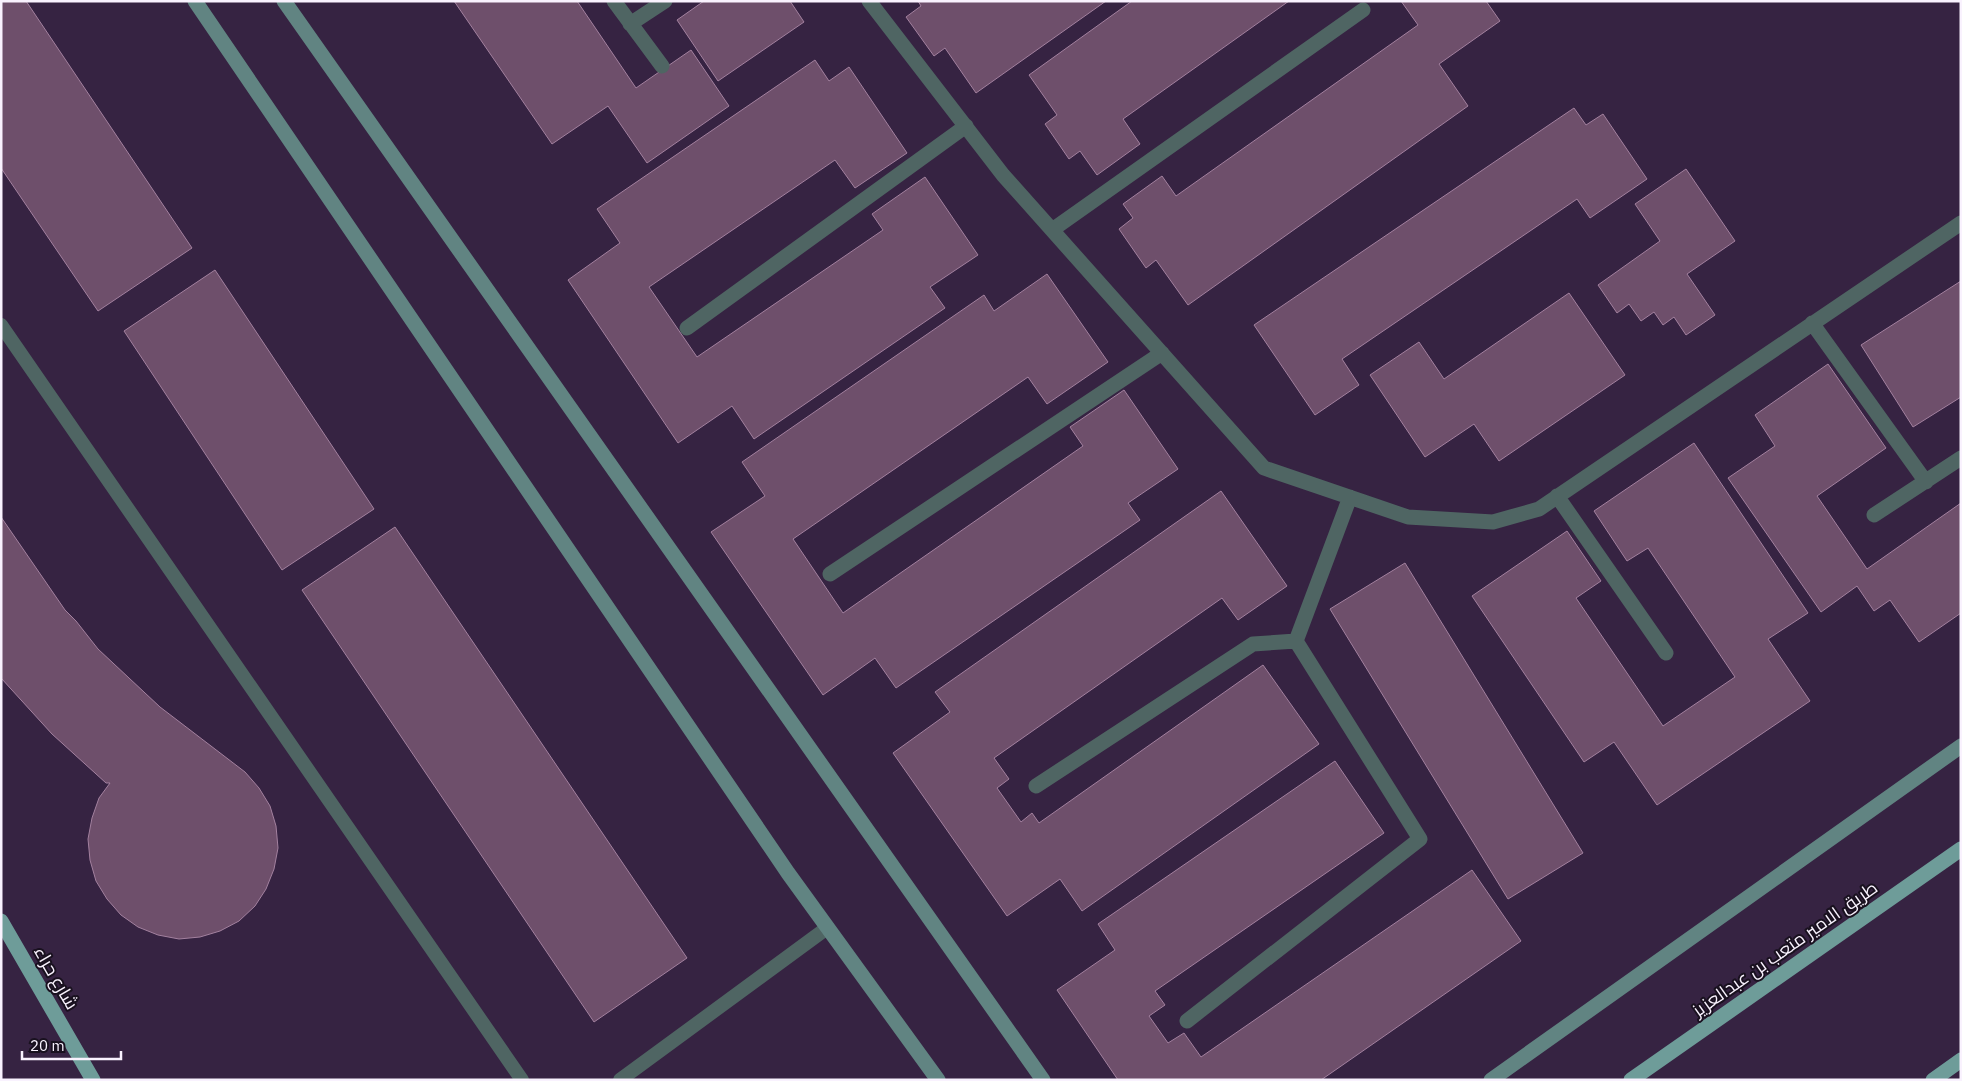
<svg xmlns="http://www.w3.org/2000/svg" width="1962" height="1081" font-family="'IBM Plex Sans',Cairo,sans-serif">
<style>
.building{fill:#6e4f6b;stroke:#a3819f}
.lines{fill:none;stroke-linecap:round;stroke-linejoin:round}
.lane{stroke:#4f6563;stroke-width:14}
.street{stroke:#4f6563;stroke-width:15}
.secondary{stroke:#618482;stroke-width:15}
.primary{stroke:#6e9c99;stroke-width:15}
.labels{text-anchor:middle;stroke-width:4;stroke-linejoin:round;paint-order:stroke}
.street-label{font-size:18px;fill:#f9f2fe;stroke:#19111f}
</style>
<rect width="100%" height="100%" fill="#362342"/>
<!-- building -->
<path class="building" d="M1,1H26L192,248L98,311L1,168Z
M454,1H577L636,88L691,50L729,106L647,163L608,106L552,144Z
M704,1H790L804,22L718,81L677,20Z
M918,1H1106L976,93L945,48L934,56L906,17L921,6Z
M1132,1H1289L1123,119L1140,144L1097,175L1080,151L1069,159L1045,124L1057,115L1029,75Z
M1401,1H1486L1500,21L1439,64L1468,106L1188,305L1156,260L1146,268L1119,229L1133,218L1123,204L1162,176L1176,196L1418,25Z
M815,60L829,81L849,67L907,153L855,188L835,160L649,287L697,357L883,230L872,214L925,177L978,255L930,287L945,308L754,439L732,406L678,443L568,280L620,243L597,209Z
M1574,108L1586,125L1603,114L1647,179L1590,218L1577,199L1342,359L1359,385L1315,415L1254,325Z
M1686,169L1735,241L1687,274L1715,315L1686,335L1674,317L1663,325L1654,312L1641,321L1629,304L1617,313L1598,285L1660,241L1635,204Z
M215,270L374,509L282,570L124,331Z
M1047,274L1108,362L1047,404L1028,377L793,539L843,613L1083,446L1070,427L1124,390L1178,469L1128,503L1140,520L896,688L875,658L823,695L711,532L765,496L742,462L984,295L994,311Z
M1961,281V397L1913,427L1861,345Z
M1569,293L1625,375L1499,461L1474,424L1425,457L1370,375L1419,342L1444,379Z
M1828,364L1886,448L1817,496L1867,569L1961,503V613L1919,642L1890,600L1874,611L1857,586L1821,612L1728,478L1775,446L1755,415Z
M1694,443L1808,613L1768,639L1810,701L1657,805L1614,742L1584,762L1472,596L1567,531L1601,581L1576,598L1663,726L1735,677L1648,548L1627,561L1594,511Z
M1221,491L1287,586L1238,620L1222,598L994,758L1009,779L997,788L1021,822L1032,813L1039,823L1263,665L1319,744L1082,911L1060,879L1007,916L893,753L950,712L935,692Z
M1,517L65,610L76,621L98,649L160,707L245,772L259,788L270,806L276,826L278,848L274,869L266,889L255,906L239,921L220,931L200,937L179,939L158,935L138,927L121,915L107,899L96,881L90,860L88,839L92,818L99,798L110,783H106L52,734L1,678Z
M395,527L687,958L594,1022L302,590Z
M1405,563L1583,853L1508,899L1330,609Z
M1335,761L1384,833L1155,991L1165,1005L1149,1016L1168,1043L1184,1033L1201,1057L1472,870L1521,941L1321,1080H1118L1057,990L1115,950L1098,924Z"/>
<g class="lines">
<!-- lane -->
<path class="lane" d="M1,325L522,1080
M620,1080L827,928"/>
<!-- street -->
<path class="street" d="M614,1L662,66
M869,1L1003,175L1264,468L1408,517L1493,522L1539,509L1961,223
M630,24L665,1
M1052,230L1363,10
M1812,323L1926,482
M687,328L966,126
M1557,496L1666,653
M1874,515L1961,458
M830,574L1162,353
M1036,786L1253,644L1296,641
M1187,1021L1420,839L1296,641L1350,497"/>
<!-- secondary -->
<path class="secondary" d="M195,1L788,873L938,1080
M284,1L1043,1080
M1491,1080L1961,746"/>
<!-- primary -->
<path class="primary" d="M1,921L93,1080
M1631,1080L1961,849
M1933,1080L1961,1060"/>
</g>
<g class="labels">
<!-- street labels -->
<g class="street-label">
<text transform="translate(1785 949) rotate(-35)" y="6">طريق الامير متعب بن عبدالعزيز</text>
<text transform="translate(56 978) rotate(60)" y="6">شارع حراء</text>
</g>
</g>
<!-- border -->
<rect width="1962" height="1081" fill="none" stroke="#f9f2fe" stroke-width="5"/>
<!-- scale -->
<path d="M22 1051v8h99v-8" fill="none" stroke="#f9f2fe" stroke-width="2.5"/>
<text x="30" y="1051" font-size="15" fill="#f9f2fe" stroke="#19111f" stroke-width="4" paint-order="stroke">20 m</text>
</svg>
